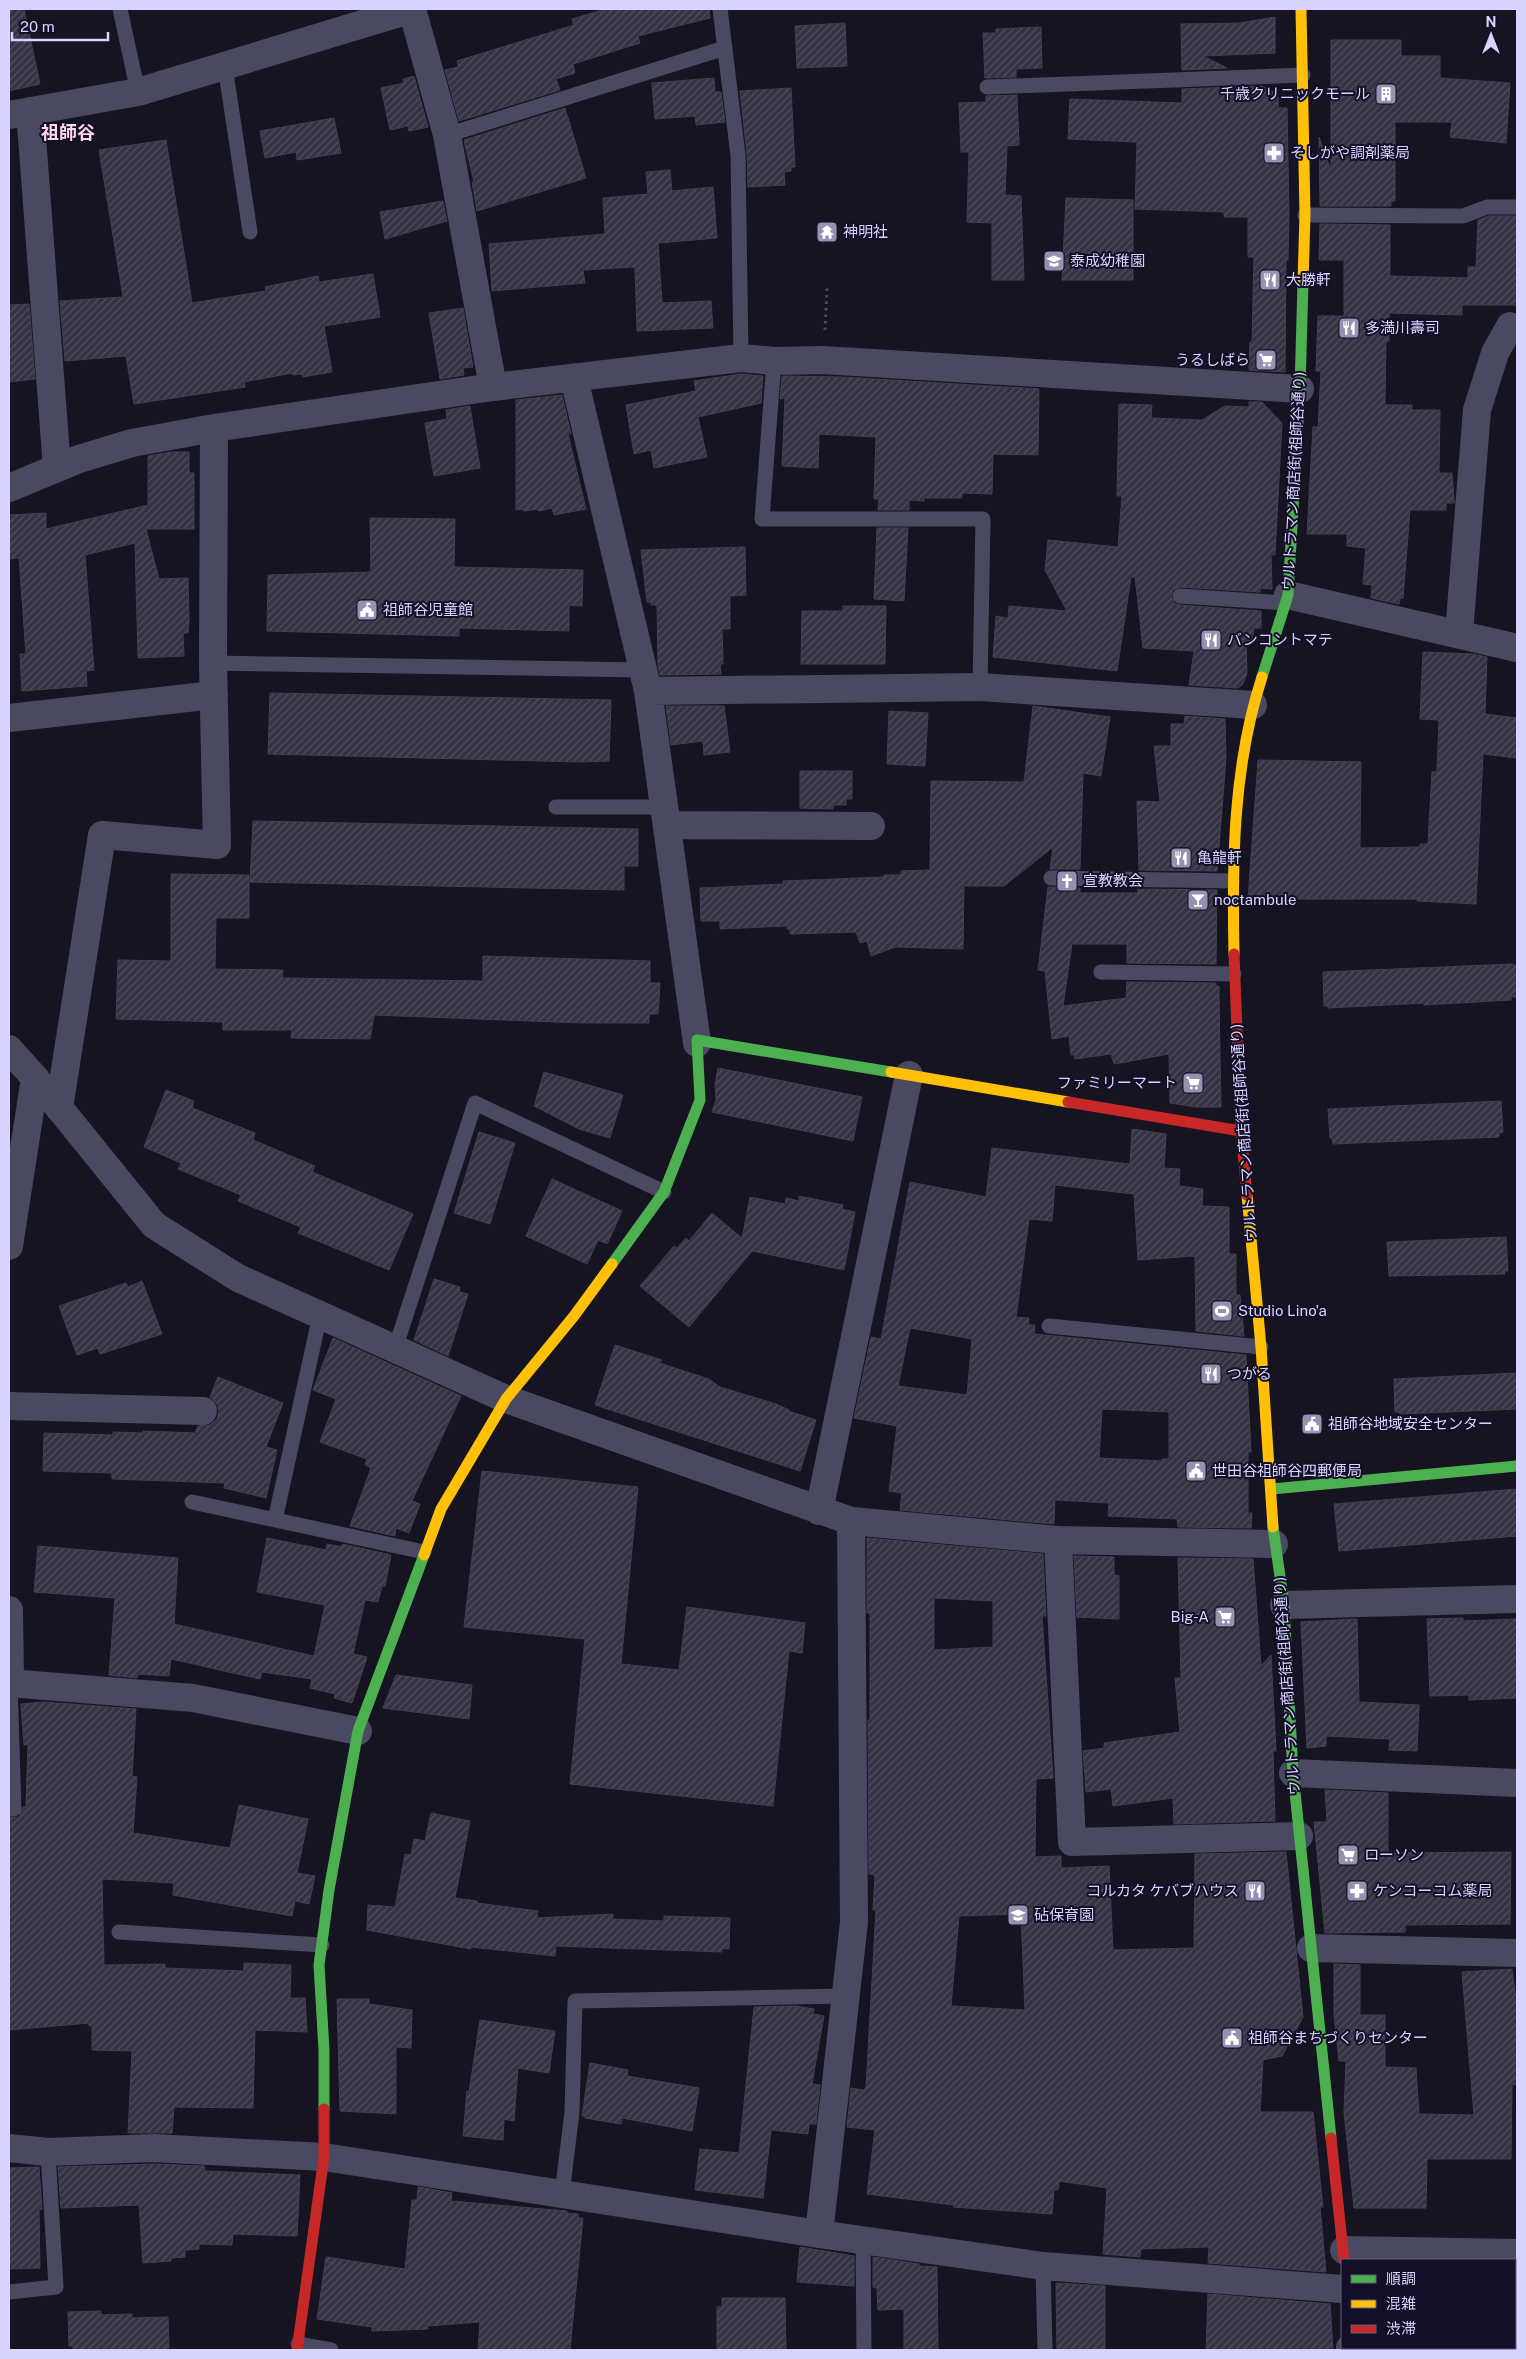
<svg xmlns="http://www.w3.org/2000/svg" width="1526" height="2359" font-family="'Public Sans','Noto Sans JP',sans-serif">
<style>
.building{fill:url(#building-hatch);stroke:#433f54;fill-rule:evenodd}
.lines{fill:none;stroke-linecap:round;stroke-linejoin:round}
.path{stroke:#44505f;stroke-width:3;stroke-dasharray:2.5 4;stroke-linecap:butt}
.lane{stroke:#4a4962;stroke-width:15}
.street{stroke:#4a4962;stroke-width:28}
.fast{stroke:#4caf50;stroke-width:11}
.slow{stroke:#ffc107;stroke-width:11}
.jam{stroke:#c62828;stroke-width:11}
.labels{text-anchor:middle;stroke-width:4;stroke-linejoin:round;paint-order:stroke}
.poi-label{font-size:15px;fill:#d9d4ff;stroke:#130f26;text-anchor:start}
.street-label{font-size:15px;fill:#d9d4ff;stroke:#130f26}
.quarter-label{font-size:18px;font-weight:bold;fill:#ffd6f0;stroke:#130f26}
</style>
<defs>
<pattern id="building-hatch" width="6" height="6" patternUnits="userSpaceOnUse" patternTransform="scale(1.25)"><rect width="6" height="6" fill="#343243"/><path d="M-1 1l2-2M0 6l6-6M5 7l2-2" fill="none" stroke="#514f5f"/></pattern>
</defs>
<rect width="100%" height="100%" fill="#161421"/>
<!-- building -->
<path class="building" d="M9,9H24L40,84L9,91Z
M606,9H709L710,18L638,36L640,43L573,64L575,73L556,79L560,90L459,121L445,70L458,67L457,61L574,25L572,19Z
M1275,17V53L1203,56L1227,68L1182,70L1181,24L1239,23Z
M845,23L847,66L797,68L795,26Z
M1041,27L1042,68L1016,69V77L985,78L983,33H996V29Z
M1331,40H1401V56H1440V78L1510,83L1506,143L1450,137L1452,122H1395V201H1391V206H1320L1319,137L1331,171Z
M414,76L428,127L409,131L408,126L390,130L381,88L404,83L403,79Z
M714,78L715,92H721L725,122L696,125L695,116L655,119L652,83Z
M1261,86L1278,94V108H1287L1289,215L1288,260H1286L1285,372L1249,370L1250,342H1252L1254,257H1248V217H1224V212L1135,209L1137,142L1068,139L1070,99L1182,103V89Z
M791,88L795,167H791V171L784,172L785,185L748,187L747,154L740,91Z
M1017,95L1019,145L1007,146L1005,195L1021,196L1024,280H992V223L967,222L969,152H961L959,103L986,102V96Z
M565,108L586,178L477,211L472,182H474L464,140Z
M334,118L341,153L297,160L296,152L265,158L260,131Z
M166,140L192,303L266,291L265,287L318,276L319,282L373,274L380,317L324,326L332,372L303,377L302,374L293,375L292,373L244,382L245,387L134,404L126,356L65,361L60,301L123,297L99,150Z
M670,170L672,191L713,187L717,238L658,243L662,303L711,301L713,328L637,331L635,267L583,270L585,283L492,291L489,244L605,234L603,198L648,194L646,172Z
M1066,198L1133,200V280H1062Z
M443,201L447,221L385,239L380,212Z
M1489,216H1517V305H1462V315L1389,313V341H1386L1385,405H1412V410H1440L1439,473H1452L1454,500V503H1446V510H1410L1403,598H1400L1399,604L1371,598L1372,585L1363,584L1366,548L1347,546V534H1307L1313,427H1318L1321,371H1316L1318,316H1344V260H1319L1320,224L1390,225V276L1468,278V267H1476L1478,220Z
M29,304L35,379L9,382V305Z
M463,308L473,367L463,368L464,375L440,379L429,313Z
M741,374L763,376L761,403L698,417L707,457L654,468L651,450L634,454L626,405L696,391L694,381Z
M782,376L842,377L1039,389L1038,455L993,454L992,494L962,493V498H924V501L909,500V510H878L879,499H874L876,437L819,434L818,468L782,466L785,398L780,399Z
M562,395L571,434H568L586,509L554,515L552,508L539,511L537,509L524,511L523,509L516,510V400Z
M1249,402H1262L1282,423L1275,555H1271L1272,589L1260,588V592L1180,587L1173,590L1171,596L1174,603L1179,605L1261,611V628H1254L1252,640L1246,641L1247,673L1243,684L1238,688L1189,685L1194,651L1143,648L1135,577H1131L1117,671L993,657L996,616L1008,618L1009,606L1067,611L1045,570L1048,540L1118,547L1122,496H1117L1119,404L1152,405L1151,418L1202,420L1225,406L1249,407Z
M470,406L480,468L434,476L425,423L447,419L446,410Z
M171,452H189V473H194V529H146L159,579L188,578L189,621L188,633H183L184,656L138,658L135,543L85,555L94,670L86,671L87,686L22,691L20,654H26L19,558L10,559L9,515L46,513V529L148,505V456Z
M370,518L455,519L454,567L583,570L582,606L569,605V631L459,628V636L267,631L268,575L371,572Z
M877,528H908L904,601L874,599Z
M745,547L746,595L730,596V629H722L723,664H720L721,674L660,675L658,666L657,605H651V602H647L641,550Z
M843,606H886L885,664H801L802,611H843Z
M1423,652L1472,654L1487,657L1485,714L1517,718V758L1483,754L1476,904L1417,901V899H1248L1258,760L1361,762L1360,848L1420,847V844H1428L1432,772H1437L1439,720L1420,719Z
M270,693L611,700L609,761L580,762L268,754Z
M666,706H724L730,752L704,755L703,741L671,745Z
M1033,706L1110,717L1101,776L1083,773L1080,869H1050L1053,847L1004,886H964L963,949L895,947L871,956L867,941L860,943L856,932L790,934V929H787V926L720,929V921H701L700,888L783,884V881L884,877V875H901V871L930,870L931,781L1024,782Z
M889,711L928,713L925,766L887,764Z
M1185,716L1225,719L1226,759L1217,871L1139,870L1137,801L1160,802L1154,746H1171V724H1184Z
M800,771H852V799H846V805H833V809L800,808Z
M253,821L638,829V866H624V890L250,882Z
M171,874L249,875V918H216L215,969L283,970L282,978L483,981V956L650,961V983H660L658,1014H649V1023H582L374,1015L370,1039L291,1038L292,1030H223V1022L116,1019L118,960L171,961Z
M1048,887L1080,888V893H1138V889L1217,890L1216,964L1127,963V944H1072L1063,1006L1126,998L1127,982L1216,983V986H1219V997L1221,1107H1195L1170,1103L1169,1054L1114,1064L1111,1054L1075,1059V1055H1071L1069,1036L1052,1039L1045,971L1038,970Z
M1512,964L1517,966V997H1511V1000L1424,1005V1003L1328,1008V1006H1324L1323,972Z
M718,1068L862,1097L853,1141L712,1112L716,1100L715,1084Z
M544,1072L623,1095L610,1138L579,1129L534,1106Z
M166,1090L194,1101L192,1108L255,1133L253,1140L315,1166L312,1172L413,1214L389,1270L298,1233L301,1227L238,1201L241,1195L178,1169L181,1163L144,1147Z
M1501,1101L1503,1132L1499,1133V1137L1333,1144L1332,1138H1330L1328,1109Z
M1132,1129L1166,1134L1164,1168L1180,1169L1179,1186L1203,1189L1202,1206L1229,1207V1254H1236V1295H1240L1244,1336L1196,1331L1195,1256L1138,1260L1134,1194L1055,1185L1052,1221L1029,1219L1016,1317L1029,1318L1028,1325H1035L1034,1334L1246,1355L1251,1452H1248V1513H1252L1251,1528L1178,1527L1177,1519L1108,1516L1109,1503L1055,1500L1054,1524L900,1510L902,1493L889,1491L897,1426L854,1418L871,1337L881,1339L910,1182L986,1197L992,1148L1130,1164ZM910,1328L972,1339L967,1395L898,1386ZM1102,1409L1169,1412V1459H1162V1461L1099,1458Z
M479,1132L515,1143L490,1224L454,1213Z
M552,1179L622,1211L608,1242L607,1244L598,1240L587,1264L526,1236Z
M799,1196L843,1205L842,1209L855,1212L844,1270L752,1251L689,1327L640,1286L674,1246L677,1248L686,1238L689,1241L712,1213L742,1238L750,1197L785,1204L786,1198L799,1201Z
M1506,1237L1508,1271H1504L1505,1274L1389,1276L1387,1242Z
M434,1279L460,1287L459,1292L468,1294L448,1356L414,1340Z
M142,1281L162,1334L100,1354L98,1348L77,1355L59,1306L126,1283L128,1287Z
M333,1338L461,1396L412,1501L420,1504L409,1533L396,1528L395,1536L350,1526L371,1468L365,1465L367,1459L320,1442L336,1399L313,1390Z
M615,1345L662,1360L659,1363L709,1379L720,1387L776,1404L789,1410L788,1411L816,1420L800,1471L595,1405Z
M1517,1373V1409L1400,1414L1399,1412H1395L1394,1379Z
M218,1377L283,1403L266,1447L277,1450L266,1498L224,1488L225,1483L112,1479V1473L43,1471L44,1433L113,1435V1432L143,1433V1431L195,1433L198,1426L210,1425L217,1419L219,1411L217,1404L210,1397Z
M482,1471L638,1487L621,1664L679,1670L687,1607L805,1623L802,1653L789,1651L773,1806L570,1784L585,1639L464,1627Z
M1517,1489V1536L1339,1551L1334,1504Z
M267,1538L326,1550L327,1544L342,1547L343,1544L391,1555L385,1586H382L378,1602L365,1600L353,1654L367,1657L352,1703L334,1698L335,1694L310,1688L312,1679L262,1672L260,1679L171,1659L169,1676L138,1674L137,1678L109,1675L115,1598L34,1592L38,1546L178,1558L174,1624L314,1656L325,1605L257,1592Z
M867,1538L1043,1554L1046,1616H1042L1053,1778L1036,1779L1035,1857L1061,1856V1868L1109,1866L1113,1950L1194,1948L1195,1854L1286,1852L1303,2017L1282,2056L1263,2060L1260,2112H1313L1323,2207H1320L1326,2272L1208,2263L1209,2247L1141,2249L1140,2257L1103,2254L1107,2188L1059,2181L1058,2190H1054L1052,2214L953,2207L954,2205L867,2194L875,2130L847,2127L851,2088L864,2090L866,2087L876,1910H873L875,1875L869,1874L868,1720H870V1613H867ZM934,1598L993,1601V1647L934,1650ZM1021,1914L1025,2010L951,2006L959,1916Z
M1074,1556L1114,1557V1575L1119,1576V1619L1077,1617Z
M1178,1558L1253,1559L1261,1666L1271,1655L1276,1751H1273L1275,1821L1174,1824L1173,1798L1113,1806L1111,1789L1086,1792L1083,1751L1104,1748V1743L1180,1732L1175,1678H1181Z
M1463,1618V1621L1517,1619V1698L1469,1700V1695L1430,1696L1427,1619Z
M1357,1619L1359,1702L1419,1705L1417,1751L1389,1750L1390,1739L1326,1736V1746L1307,1748L1301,1622Z
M396,1675L472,1685L469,1719L383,1708Z
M44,1702L136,1709L132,1776L137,1777L133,1833L230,1848L239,1805L308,1819L297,1873L315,1876L309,1904L295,1901L292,1916L173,1895L174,1883L102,1879L104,1965L165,1964V1968L244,1971V1963L291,1965L290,1998H305L307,2032L255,2030L253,2108L174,2107L172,2133H128L132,2051L92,2050V2026H89V2023L9,2030V1818L19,1817L23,1807H26L28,1744L24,1745L21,1704Z
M1325,1790L1388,1793V1853L1511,1852L1510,1924L1405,1925V1932L1325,1933L1314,1822H1327Z
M431,1813L470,1821L455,1898L477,1901V1903L538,1911L537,1918L613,1914V1919L664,1921V1916L730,1918L729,1949L722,1948V1952L556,1946L555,1956L471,1947V1949L367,1930L368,1905L395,1907L405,1854L411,1855L414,1839L425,1841Z
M1334,1964L1360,1965V2015H1385V2067L1416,2068L1419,2114L1474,2115L1462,1972L1512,1969L1515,1992H1517V2084L1512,2085L1511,2159H1427L1426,2208H1354L1344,2112L1346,2061H1339L1334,2015Z
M337,1999H369V2004L412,2010L411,2048L396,2047V2114L340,2111Z
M796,2006L814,2009L813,2014L824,2016L812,2084L820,2085L816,2124H809L808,2134L771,2130L763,2198L695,2190L700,2149L739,2153L754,2007Z
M480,2020L555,2031L549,2073L518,2068L514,2121L504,2119L503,2140L463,2136L467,2091L469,2092Z
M590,2063L628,2070L627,2076L699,2088L692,2131L622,2118L621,2124L585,2118V2116H582Z
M154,2164L204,2166L205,2171L300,2175L297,2236L233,2234L232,2245L199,2244V2249L185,2250V2257L171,2258V2261L143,2263L139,2205L61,2208L58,2167Z
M39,2167L42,2209H39L40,2268L9,2269V2168Z
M418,2187L452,2193L451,2201L567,2211L566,2213L578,2214V2218H583L570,2350H478L480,2322L427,2326L428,2329L372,2331V2327L317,2319L326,2257L405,2269L412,2200H417Z
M800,2247L854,2256V2286L797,2282Z
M873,2257L919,2264V2266L937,2267L938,2350H904V2309L878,2310L877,2288L873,2287Z
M1056,2283L1105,2286V2349L1057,2350Z
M1208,2294L1330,2304L1333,2350H1206Z
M722,2298H785L786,2350H717V2307H722Z
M101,2311V2315L132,2314V2318L168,2317L169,2348H167V2350H73V2346H69L68,2312Z"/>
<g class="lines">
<!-- path -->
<path class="path" d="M825,330L827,288"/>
<!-- lane -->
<path class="lane" d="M120,9L138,92
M720,9L738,155L741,358
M225,66L250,232
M987,87L1303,75
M447,135L725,48
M1305,215L1463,216L1487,207H1517
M774,361L762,519H983L980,687
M1180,596L1286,603
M213,663L641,670
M556,807H664
M1051,878L1232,881
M1101,972L1234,974
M1049,1326L1261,1347
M395,1349L475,1103L664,1192
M192,1502L424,1552
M275,1520L320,1315
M9,1809H14L10,1684
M119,1932L322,1945
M562,2194L572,2112L575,2001L846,1996
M863,2240L864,2350
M1043,2266L1045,2350
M9,2292L56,2287L48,2152
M298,2344L331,2350"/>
<!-- street -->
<path class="street" d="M412,9L447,135L493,387
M30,111L57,468
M9,115L138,92L412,9
M574,378L648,691L697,1043
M9,488L79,459L132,443L214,428L493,387L741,358L774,361L823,360L1300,389
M1288,595L1517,648
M1459,633L1477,410L1495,353L1510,326
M648,691L980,687L1253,705
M9,718L214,695
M668,825L871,826
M9,1049L35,1078L154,1225L238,1278L506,1399L851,1521L1058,1540L1274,1544
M59,1108L102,835L217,845L213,663L214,428
M9,1246L35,1078
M9,1406L203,1411
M819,1511L909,1075
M1058,1540L1072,1842L1299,1836
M1284,1605L1517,1599
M9,1610L10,1684
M9,1683L193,1698L358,1731
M1293,1773L1517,1783
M1311,1948L1517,1953
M9,2148L48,2152L154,2148L324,2157L819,2234L1043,2266L1342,2289
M819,2234L854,1922L851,1521
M1344,2250L1517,2253
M1350,2348V2350"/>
<!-- fast -->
<path class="fast" d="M1262,677L1288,595L1300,389L1303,282
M612,1264L664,1192L700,1100L697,1040L891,1072
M1272,1489L1517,1466
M1273,1527L1284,1605L1293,1773L1331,2138
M324,2109V2050L319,1965L329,1890L358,1731L424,1555"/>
<!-- slow -->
<path class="slow" d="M1301,9L1305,215L1303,282
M1234,954C1232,861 1233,766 1262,677
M891,1072L1068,1102
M1247,1195L1261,1347L1273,1527
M424,1555L441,1509L506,1399L574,1316L612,1264"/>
<!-- jam -->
<path class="jam" d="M1234,954L1241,1131L1247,1195
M1068,1102L1241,1131
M1331,2138L1344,2260
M297,2350L324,2157V2109"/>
</g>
<!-- icons -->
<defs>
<g id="building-square" transform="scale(1.125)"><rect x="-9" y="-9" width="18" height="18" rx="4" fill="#9591b1" stroke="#130f26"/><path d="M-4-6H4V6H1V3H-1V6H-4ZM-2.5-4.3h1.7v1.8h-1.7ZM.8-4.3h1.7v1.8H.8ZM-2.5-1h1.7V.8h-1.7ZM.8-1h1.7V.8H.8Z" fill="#fff"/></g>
<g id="pharmacy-square" transform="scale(1.125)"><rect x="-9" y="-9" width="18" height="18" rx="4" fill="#9591b1" stroke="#130f26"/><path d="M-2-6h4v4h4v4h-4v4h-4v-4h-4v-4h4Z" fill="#fff"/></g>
<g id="temple-square" transform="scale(1.125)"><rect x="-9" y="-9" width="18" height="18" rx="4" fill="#9591b1" stroke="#130f26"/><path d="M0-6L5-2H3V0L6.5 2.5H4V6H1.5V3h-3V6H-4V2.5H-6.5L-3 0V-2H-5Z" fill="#fff"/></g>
<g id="school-square" transform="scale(1.125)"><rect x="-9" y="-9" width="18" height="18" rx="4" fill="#9591b1" stroke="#130f26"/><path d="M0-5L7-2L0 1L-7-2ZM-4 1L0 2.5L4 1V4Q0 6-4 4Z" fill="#fff"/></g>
<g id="restaurant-square" transform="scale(1.125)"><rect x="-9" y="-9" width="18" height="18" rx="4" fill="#9591b1" stroke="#130f26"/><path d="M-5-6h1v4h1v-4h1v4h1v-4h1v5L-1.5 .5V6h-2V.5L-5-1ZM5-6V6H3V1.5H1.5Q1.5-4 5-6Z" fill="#fff"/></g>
<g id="supermarket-square" transform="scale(1.125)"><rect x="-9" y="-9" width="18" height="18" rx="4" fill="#9591b1" stroke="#130f26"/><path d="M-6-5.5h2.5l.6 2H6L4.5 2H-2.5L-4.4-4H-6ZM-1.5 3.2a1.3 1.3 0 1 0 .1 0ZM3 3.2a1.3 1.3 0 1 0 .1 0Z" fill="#fff"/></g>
<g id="civic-square" transform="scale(1.125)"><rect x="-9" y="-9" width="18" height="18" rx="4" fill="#9591b1" stroke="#130f26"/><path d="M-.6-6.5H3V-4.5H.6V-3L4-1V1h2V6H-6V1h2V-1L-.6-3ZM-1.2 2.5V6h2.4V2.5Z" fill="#fff"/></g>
<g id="church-square" transform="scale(1.125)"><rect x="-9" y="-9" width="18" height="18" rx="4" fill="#9591b1" stroke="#130f26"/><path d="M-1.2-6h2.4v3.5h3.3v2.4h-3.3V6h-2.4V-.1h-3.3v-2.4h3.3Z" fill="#fff"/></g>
<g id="bar-square" transform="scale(1.125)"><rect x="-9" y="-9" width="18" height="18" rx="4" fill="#9591b1" stroke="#130f26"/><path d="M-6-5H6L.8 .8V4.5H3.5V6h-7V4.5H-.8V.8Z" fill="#fff"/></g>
<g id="stadium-square" transform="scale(1.125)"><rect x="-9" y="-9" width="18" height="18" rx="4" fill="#9591b1" stroke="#130f26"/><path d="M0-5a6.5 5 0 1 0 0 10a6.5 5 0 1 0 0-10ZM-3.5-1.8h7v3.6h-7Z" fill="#fff"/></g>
</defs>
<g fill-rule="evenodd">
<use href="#building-square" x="1386" y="94"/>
<use href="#pharmacy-square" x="1274" y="153"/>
<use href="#temple-square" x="827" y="232"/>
<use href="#school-square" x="1054" y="261"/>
<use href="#restaurant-square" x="1270" y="280"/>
<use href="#restaurant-square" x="1349" y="328"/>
<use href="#supermarket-square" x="1266" y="360"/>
<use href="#civic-square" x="367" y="610"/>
<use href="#restaurant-square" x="1211" y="640"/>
<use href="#restaurant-square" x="1181" y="858"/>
<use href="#church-square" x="1067" y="881"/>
<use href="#bar-square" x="1198" y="900"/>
<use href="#supermarket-square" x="1193" y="1083"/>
<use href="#stadium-square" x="1222" y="1311"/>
<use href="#restaurant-square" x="1211" y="1374"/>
<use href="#civic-square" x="1312" y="1424"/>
<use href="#civic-square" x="1196" y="1471"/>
<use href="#supermarket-square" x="1225" y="1617"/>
<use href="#supermarket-square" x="1348" y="1855"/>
<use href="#restaurant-square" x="1255" y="1891"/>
<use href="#pharmacy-square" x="1357" y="1891"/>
<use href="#school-square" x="1018" y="1915"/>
<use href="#civic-square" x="1232" y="2038"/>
</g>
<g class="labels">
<!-- poi labels -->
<g class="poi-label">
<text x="1370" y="99" text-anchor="end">千歳クリニックモール</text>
<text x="1290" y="158">そしがや調剤薬局</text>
<text x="843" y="237">神明社</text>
<text x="1070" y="266">泰成幼稚園</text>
<text x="1286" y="285">大勝軒</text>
<text x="1365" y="333">多満川壽司</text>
<text x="1250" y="365" text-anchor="end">うるしばら</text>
<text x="383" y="615">祖師谷児童館</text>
<text x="1227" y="645">バンコントマテ</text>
<text x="1197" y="863">亀龍軒</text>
<text x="1083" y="886">宣教教会</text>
<text x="1214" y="905">noctambule</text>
<text x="1177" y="1088" text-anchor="end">ファミリーマート</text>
<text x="1238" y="1316">Studio Lino'a</text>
<text x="1227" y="1379">つがる</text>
<text x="1328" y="1429">祖師谷地域安全センター</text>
<text x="1212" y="1476">世田谷祖師谷四郵便局</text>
<text x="1209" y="1622" text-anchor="end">Big-A</text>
<text x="1364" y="1860">ローソン</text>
<text x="1239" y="1896" text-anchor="end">コルカタ ケバブハウス</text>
<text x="1373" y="1896">ケンコーコム薬局</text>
<text x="1034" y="1920">砧保育園</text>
<text x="1248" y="2043">祖師谷まちづくりセンター</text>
</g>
<!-- street labels -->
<g class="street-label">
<text transform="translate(1294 481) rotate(-87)" y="5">ウルトラマン商店街(祖師谷通り)</text>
<text transform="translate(1244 1133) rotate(-94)" y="5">ウルトラマン商店街(祖師谷通り)</text>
<text transform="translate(1287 1686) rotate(-94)" y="5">ウルトラマン商店街(祖師谷通り)</text>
</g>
<!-- quarter labels -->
<g class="quarter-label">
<text x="68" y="139">祖師谷</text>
</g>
</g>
<!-- border -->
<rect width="1526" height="2359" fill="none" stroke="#d9d4ff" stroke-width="20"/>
<!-- legend -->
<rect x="1341" y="2259" width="175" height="90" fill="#130f26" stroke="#625e7d"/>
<rect x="1351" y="2275" width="25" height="8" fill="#4caf50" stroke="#625e7d"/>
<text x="1386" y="2284" font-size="15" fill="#d9d4ff">順調</text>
<rect x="1351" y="2300" width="25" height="8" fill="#ffc107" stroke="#625e7d"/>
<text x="1386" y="2309" font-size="15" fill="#d9d4ff">混雑</text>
<rect x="1351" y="2325" width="25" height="8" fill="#c62828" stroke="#625e7d"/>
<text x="1386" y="2334" font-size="15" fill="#d9d4ff">渋滞</text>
<!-- north arrow -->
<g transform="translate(1491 35)" stroke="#130f26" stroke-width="4" paint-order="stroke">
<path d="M0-4L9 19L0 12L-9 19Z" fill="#d9d4ff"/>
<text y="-8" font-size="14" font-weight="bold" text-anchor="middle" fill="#d9d4ff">N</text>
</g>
<!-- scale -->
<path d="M12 32v8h96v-8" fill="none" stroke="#d9d4ff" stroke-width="2.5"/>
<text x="20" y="32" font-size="15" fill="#d9d4ff" stroke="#130f26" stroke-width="4" paint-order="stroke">20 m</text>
</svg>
